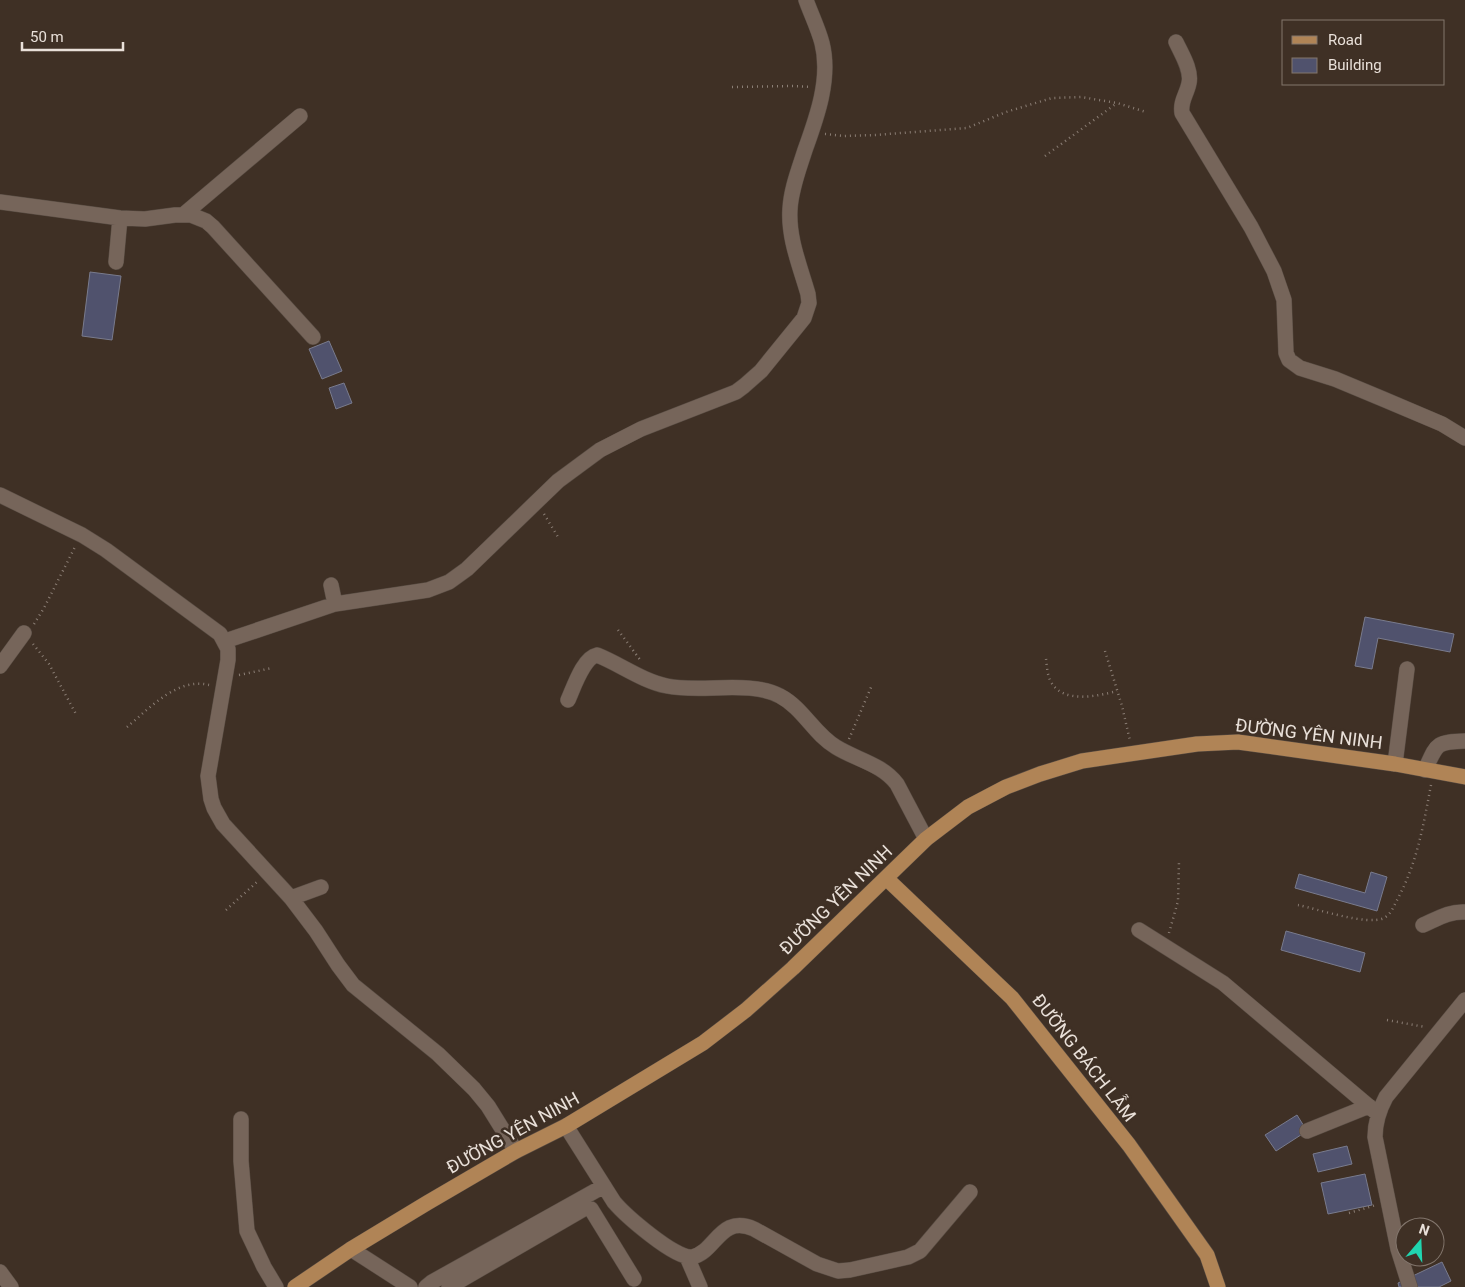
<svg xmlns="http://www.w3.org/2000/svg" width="1465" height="1287" font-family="Roboto,sans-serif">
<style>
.building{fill:#50526d;stroke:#797b8d}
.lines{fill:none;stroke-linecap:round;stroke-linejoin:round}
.minor-casing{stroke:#584c43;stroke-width:16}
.major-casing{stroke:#584c43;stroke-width:16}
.path{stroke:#8b7e75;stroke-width:2.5;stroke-dasharray:1 4;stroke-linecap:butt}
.minor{stroke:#76655a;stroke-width:15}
.major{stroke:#b08456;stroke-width:15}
.labels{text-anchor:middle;stroke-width:5;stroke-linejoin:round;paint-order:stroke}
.street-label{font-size:18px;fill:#e9e0d9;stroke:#3f3025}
</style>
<rect width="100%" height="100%" fill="#3f3025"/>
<!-- building -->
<path class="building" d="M90,272L121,276L112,340L82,336Z
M329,341L342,371L322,379L309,349Z
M344,383L352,403L336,409L329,388Z
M1365,617L1454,634L1450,652L1378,638L1372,669L1355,666Z
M1371,872L1387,877L1377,911L1295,888L1299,874L1365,893Z
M1286,931L1365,953L1360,972L1281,950Z
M1297,1115L1307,1131L1276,1151L1265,1135Z
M1347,1146L1352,1164L1318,1172L1313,1154Z
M1365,1174L1372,1205L1328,1214L1321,1183Z
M1442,1262L1451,1281L1439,1287H1399L1398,1283Z"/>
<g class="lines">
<!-- minor casing -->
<g class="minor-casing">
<path id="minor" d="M1176,42C1181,53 1192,70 1189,83C1187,94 1180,101 1182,113L1251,227L1274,271L1284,300L1286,353L1289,360L1300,368L1335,379L1383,399L1442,424L1465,438
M0,202L120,218L145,219L175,215H191L206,221L213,227L313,337
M183,215L300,116
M116,262L120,218
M0,495L82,535L106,550L220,634L228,649V660L208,776L211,799L214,808L223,824L291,898L316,931L338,965L353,985L438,1054L474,1089L488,1106L516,1151
M331,585L335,604
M225,641L335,604L428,590L449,582L467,569L558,481L600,450L641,429L736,392L744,386L761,371L804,318L809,303L808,294C800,266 788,238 790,209C791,189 799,169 805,150C817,117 831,78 822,43C818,28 811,14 806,0
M0,666L24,633
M568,700C574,687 583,658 597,655C620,664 642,681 667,686C699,693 752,680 780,696C803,708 814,734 836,747C857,760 882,764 897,784L926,839
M1395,764L1407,669
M1425,770C1437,744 1435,742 1465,741
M291,898L321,887
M1423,925C1437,919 1449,911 1465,912
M1139,930L1223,983L1378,1114
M241,1119V1161L247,1231L264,1267L276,1287
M566,1126L614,1202C625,1215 675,1259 692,1257C716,1252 720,1214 754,1229L817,1264L838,1271L850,1270L908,1257L920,1251L970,1192
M1307,1131L1369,1106
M351,1249L410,1287
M687,1257L700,1287
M0,1272L11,1287
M426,1287L432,1282L604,1186
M449,1287L587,1207L591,1209L634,1279
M1410,1287L1398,1249L1375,1137C1375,1122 1379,1110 1386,1097L1465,1000"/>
</g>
<!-- major casing -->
<g class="major-casing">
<path id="major" d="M886,878L1012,998L1129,1145L1207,1255L1218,1287
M295,1287L351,1249L427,1203L516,1151L566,1126L703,1043L746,1010L793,968L926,839L968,807L1006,787L1040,774L1082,761L1197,744L1238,742L1395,764L1465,777"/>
</g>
<!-- path -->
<path class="path" d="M732,87L794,86L811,87
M825,134L844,136L875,135L967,128L1006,112L1052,98L1081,97L1117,103L1146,112
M1045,156L1117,103
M544,514L558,537
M34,624L44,608L75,547
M618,630L641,661
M33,644L49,664L77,716
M1105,651L1122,706L1130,741
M1046,659C1047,666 1047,675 1051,682C1063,704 1098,696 1117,691
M239,675L272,668
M127,727C149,709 177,677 209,685
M849,739L872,685
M1298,905C1317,909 1368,926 1384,918C1390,915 1393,908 1396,902C1417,864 1423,827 1431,785
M226,910L257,882
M1169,933L1178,901L1179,861
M1387,1020L1425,1027
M1349,1213L1376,1205"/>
<!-- minor -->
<use href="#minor" class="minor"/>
<!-- major -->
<use href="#major" class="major"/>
</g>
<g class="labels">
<!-- street labels -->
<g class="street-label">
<text transform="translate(1309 734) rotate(7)" y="6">ĐƯỜNG YÊN NINH</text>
<text transform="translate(836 900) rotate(-44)" y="6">ĐƯỜNG YÊN NINH</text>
<text transform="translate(1084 1058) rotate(52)" y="6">ĐƯỜNG BÁCH LẪM</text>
<text transform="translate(513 1133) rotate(-29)" y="6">ĐƯỜNG YÊN NINH</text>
</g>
</g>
<!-- legend -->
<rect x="1282" y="20" width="162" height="65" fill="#3f3025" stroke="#83766d"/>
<rect x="1292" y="36" width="25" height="8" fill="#b08456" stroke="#83766d"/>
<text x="1328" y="45" font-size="15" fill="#e9e0d9">Road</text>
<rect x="1292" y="58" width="25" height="15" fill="#50526d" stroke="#83766d"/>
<text x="1328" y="70" font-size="15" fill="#e9e0d9">Building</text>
<!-- north arrow -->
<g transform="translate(1420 1242) rotate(19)"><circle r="24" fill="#3f3025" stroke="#83766d"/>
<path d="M0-4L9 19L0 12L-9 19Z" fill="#20d5b0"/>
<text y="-8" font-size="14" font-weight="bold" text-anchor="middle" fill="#e9e0d9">N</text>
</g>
<!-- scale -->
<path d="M22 42v8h101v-8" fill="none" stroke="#e9e0d9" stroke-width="2.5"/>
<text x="30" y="42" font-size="15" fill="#e9e0d9" stroke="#3f3025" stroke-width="4" paint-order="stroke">50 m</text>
</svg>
